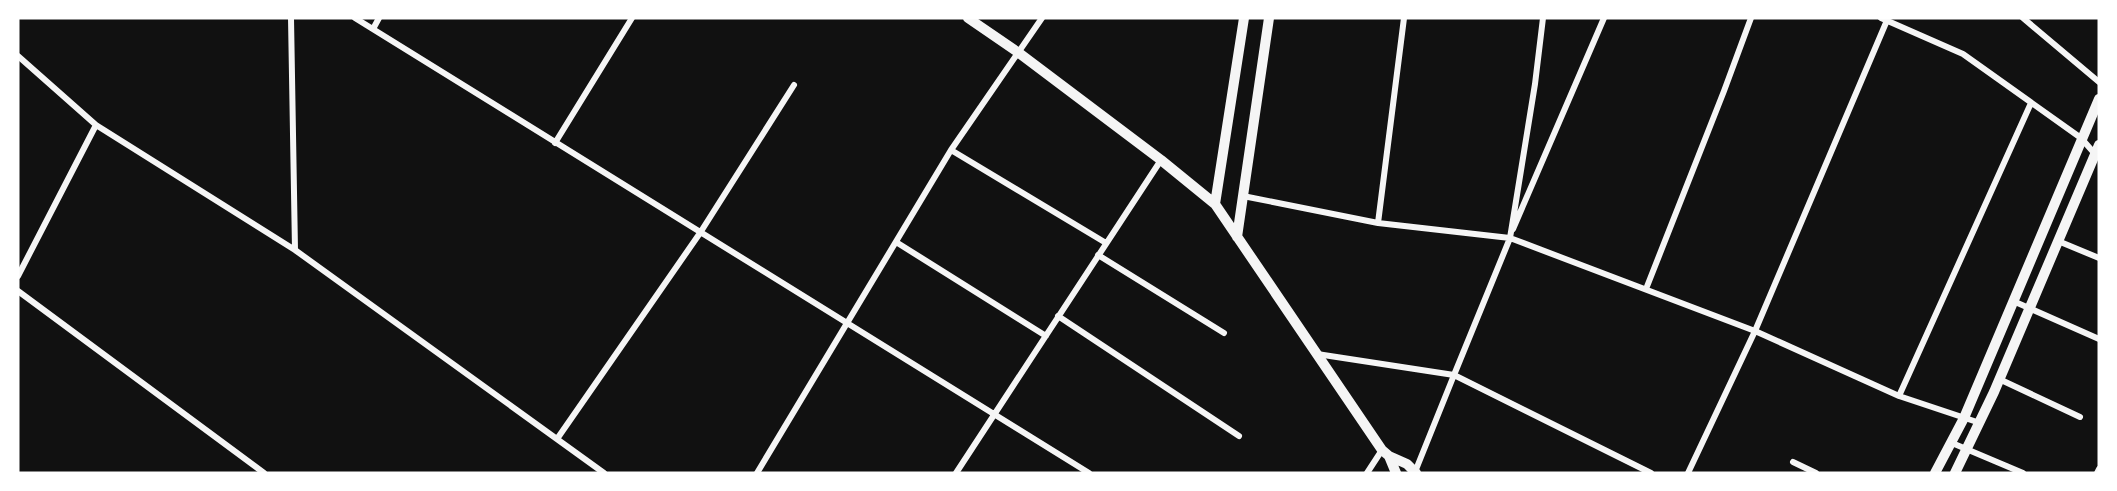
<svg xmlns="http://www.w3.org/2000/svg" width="2117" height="491" font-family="'Roboto Condensed',sans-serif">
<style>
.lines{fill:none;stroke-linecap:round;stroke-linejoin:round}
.minor{stroke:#f5f5f5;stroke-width:6}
.tertiary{stroke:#f5f5f5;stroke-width:10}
</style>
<rect width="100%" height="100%" fill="#111"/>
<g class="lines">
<!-- minor -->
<path class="minor" d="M291,18L295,250L604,473
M355,18L1089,473
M1543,18L1535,84L1510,238L1755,331L1899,396L1980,423
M1881,18L1963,54L2081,138L2095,154
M2023,18L2099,82
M373,29L379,18
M18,56L96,125L18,276
M96,125L295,250
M555,143L632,18
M951,150L1106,243
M1243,196L1378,223L1510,238L1454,375L1317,354
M1378,223L1404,18
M1513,229L1604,18
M2058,241L2099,258
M896,242L1046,336
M1098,255L1224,333
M1646,289L1724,91L1751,18
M18,291L264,473
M2013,301L2099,339
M1058,316L1239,436
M1999,379L2080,417
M1899,396L2031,103
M557,439L700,233L794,85
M1952,443L2023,473
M1793,462L1816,473
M1415,472L1454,375L1651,473
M757,473L951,150L1042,18
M956,473L1161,160
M1367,473L1382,450
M1688,473L1755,331L1888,18
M2097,473L2099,469"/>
<!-- tertiary -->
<path class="tertiary" d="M968,18L1019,53L1161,160L1215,204L1382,450L1389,456L1396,473
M1215,204L1244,18
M1237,237L1269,18
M1389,456L1407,464L1416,473
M1935,473L1964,418L2099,99
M1955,473L1994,392L2099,145"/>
</g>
<!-- border -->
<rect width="2117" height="491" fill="none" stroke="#ffffff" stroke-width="39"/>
</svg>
